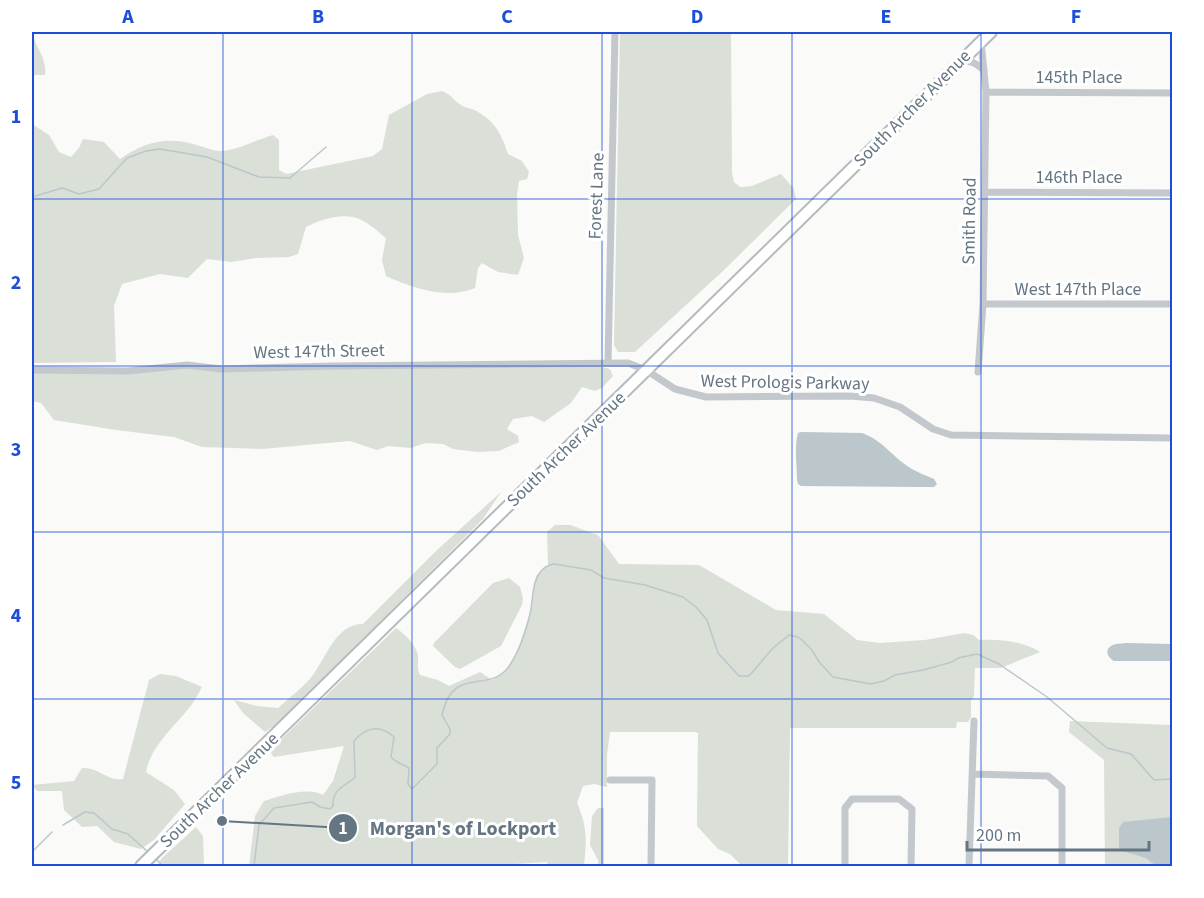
<svg xmlns="http://www.w3.org/2000/svg" width="1204" height="898" font-family="'Source Sans 3',sans-serif">
<style>
.green{fill:#dadfd7}
.water{fill:#bbc7cb}
.lines{fill:none;stroke-linecap:round;stroke-linejoin:round}
.stream{stroke:#bbc7cb;stroke-width:1.5}
.primary-casing{stroke:#b5babe;stroke-width:14}
.street{stroke:#c3c8cc;stroke-width:7}
.primary{stroke:#fff;stroke-width:10}
.grid{fill:none;stroke:#1d4ed8;stroke-width:1.5;stroke-opacity:0.55}
.labels{text-anchor:middle;stroke-width:6;stroke-linejoin:round;paint-order:stroke}
.street-label{font-size:18px;fill:#657683;stroke:#fff}
.leader{fill:none;stroke:#657683;stroke-width:2}
.callout-dot{fill:#657683;stroke:#fff;stroke-width:2}
.mark-label{font-size:18px;text-anchor:middle;font-weight:bold;fill:#fff}
.callout-label{font-size:20px;text-anchor:middle;font-weight:bold;fill:#657683;stroke:#fff;stroke-width:6;stroke-linejoin:round;paint-order:stroke}
.neatline{fill:none;stroke:#1d4ed8;stroke-width:2}
.grid-label{font-size:20px;text-anchor:middle;font-weight:bold;fill:#1d4ed8}
</style>
<rect width="100%" height="100%" fill="#fafaf8"/>
<!-- green -->
<path class="green" d="M32,32C36,49 47,57 45,75H32Z
M620,32H731L732,173L734,182L740,187L752,186L781,174L794,189L796,199L724,270L635,352H618L614,345Z
M442,91C453,96 453,100 461,105C465,108 470,108 474,110C494,119 502,135 508,154L522,161L529,172L527,179L519,181L517,195L518,235L524,258L518,275L498,272L482,263L478,268L475,288C446,300 413,288 386,276L382,260L386,238C377,231 365,219 353,217C338,214 319,220 306,227L298,254L289,257L256,258L231,262L207,259L188,278L160,274L122,284L114,306L116,362L32,363V124L49,135L59,152L71,157L79,148L83,139L104,142L120,159C143,143 165,136 193,144C202,146 212,151 220,151C234,152 258,139 273,135L279,140V170L286,174L373,156L382,149L389,115L427,94Z
M595,365L610,369L613,376L602,388L595,391L582,387L571,403L544,422L532,416L513,419L507,429L518,436L519,442L499,451L478,452L453,449L443,444L425,443L411,448L388,446L377,450L350,441L262,449L202,447L174,437L116,430L54,420L41,403L32,401V370L128,371L174,366L203,368Z
M501,492L483,519L281,721L265,732L243,713L234,700L257,706L278,708C289,698 304,687 313,675C327,656 336,624 363,624L436,551Z
M555,525H570L598,535L619,564L699,565L776,610L824,614L857,640L880,643L925,640L964,633L973,635L979,640C999,639 1023,641 1040,652L1001,668H975L974,696L971,701V717L968,722H957L956,728H790L788,866H742L730,854L718,849L697,826L698,733L694,732H610L607,755V787L594,784L583,786L577,803C587,826 587,839 584,864L578,866H548L547,862L515,864L514,866H249L255,816L264,801C280,796 307,786 323,795L333,781L344,746L274,757L269,751L396,628C405,634 415,644 418,655C419,663 416,667 420,675L438,680L449,686L480,672L492,680L504,673L516,656L530,613L537,575L548,565L547,532Z
M509,578L520,587L523,598L522,605L501,646L460,669L455,667L433,646L434,643L493,583Z
M160,674L176,676L202,687C198,694 194,702 189,708C173,728 151,746 146,772L174,790L185,804L154,840L141,849L114,842L97,826L82,827L64,810L62,791H37L32,785L74,781L82,768C99,767 108,782 123,779L149,680Z
M1070,721L1172,725V866H1105L1104,760L1069,732Z
M598,808H604V866H598V860L590,845L592,816Z
M196,827L203,836L204,866H157L162,858Z"/>
<!-- water -->
<path class="water" d="M801,432L862,433C883,440 894,459 912,469C919,473 927,476 934,479L937,484L934,487H919L801,486L798,484L797,480C797,465 794,448 798,433Z
M1126,643L1172,644V661H1114C1108,658 1104,650 1111,646C1115,643 1121,644 1126,643Z
M1172,817V866H1156L1146,858L1119,850V828L1123,822Z"/>
<g class="lines">
<!-- stream -->
<path class="stream" d="M32,197L62,188L79,194L99,189L127,158L146,151L160,149L207,157L259,177L290,178L326,147
M63,825L85,812L94,813L112,829L128,834L148,852
M32,852L52,832
M156,859L163,866
M254,866L259,825L274,808L312,802L320,807L330,809L333,806C332,788 345,787 355,777L354,741C366,727 380,724 394,737L391,757C397,764 402,763 409,768L408,784L412,789L437,764V748L450,734V729L442,715C453,663 490,696 510,665C519,651 526,631 530,614C533,602 532,583 539,574C542,569 548,565 554,564L591,570L604,578L645,585L683,597L696,607L707,620L718,653L739,676H748L751,674L772,649L789,635L798,637L803,641L811,649L820,663L833,677L871,684L884,681L895,675L923,670L952,662L958,658L977,654L999,664L1047,697L1107,748L1131,754L1154,780L1172,779"/>
<!-- primary casing -->
<g class="primary-casing">
<path id="primary" d="M141,866L991,32"/>
</g>
<!-- street -->
<path class="street" d="M962,62C972,60 976,64 984,70
M986,92L1172,93
M985,192L1172,193
M983,304H1172
M608,362L615,32
M32,370L128,371L187,365L221,369L334,366L628,363L646,370L675,389L706,397L850,396L874,398L900,407L933,429L951,435L1172,438
M978,372L983,304L986,92L981,41
M973,774L1048,776L1062,788V866
M610,780H652L651,866
M845,866V808L852,799H899L912,809L911,866
M969,866L974,721"/>
<!-- primary -->
<use href="#primary" class="primary"/>
</g>
<!-- grid -->
<path class="grid" d="M223,32V866M412,32V866M602,32V866M792,32V866M981,32V866M32,199H1172M32,366H1172M32,532H1172M32,699H1172"/>
<g class="labels">
<!-- street labels -->
<g class="street-label">
<text x="1079" y="83">145th Place</text>
<text transform="translate(912 108) rotate(-45)" y="6">South Archer Avenue</text>
<text x="1079" y="183">146th Place</text>
<text transform="translate(596 196) rotate(-88)" y="6">Forest Lane</text>
<text transform="translate(969 221) rotate(-89)" y="6">Smith Road</text>
<text x="1078" y="295">West 147th Place</text>
<text transform="translate(319 351) rotate(-1)" y="6">West 147th Street</text>
<text transform="translate(785 382) rotate(1)" y="6">West Prologis Parkway</text>
<text transform="translate(566 449) rotate(-44)" y="6">South Archer Avenue</text>
<text transform="translate(219 790) rotate(-44)" y="6">South Archer Avenue</text>
</g>
</g>
<!-- callouts -->
<path class="leader" d="M222 821L343 828"/>
<g class="callout-dot">
<circle cx="222" cy="821" r="6"/>
<circle cx="343" cy="828" r="15"/>
</g>
<g class="mark-label">
<text x="343" y="834">1</text>
</g>
<g class="callout-label">
<text x="463" y="835">Morgan's of Lockport</text>
</g>
<!-- border -->
<rect width="1204" height="898" fill="none" stroke="#ffffff" stroke-width="66"/>
<!-- scale -->
<path d="M967 841v9h182v-9" fill="none" stroke="#657683" stroke-width="3"/>
<text x="976" y="841" font-size="18" fill="#657683" stroke="#ffffff" stroke-width="4.5" paint-order="stroke">200 m</text>
<rect x="33" y="33" width="1138" height="832" class="neatline"/>
<g class="grid-label">
<text x="128" y="23">A</text>
<text x="318" y="23">B</text>
<text x="507" y="23">C</text>
<text x="697" y="23">D</text>
<text x="886" y="23">E</text>
<text x="1076" y="23">F</text>
<text x="16" y="123">1</text>
<text x="16" y="289">2</text>
<text x="16" y="456">3</text>
<text x="16" y="622">4</text>
<text x="16" y="789">5</text>
</g>
</svg>
